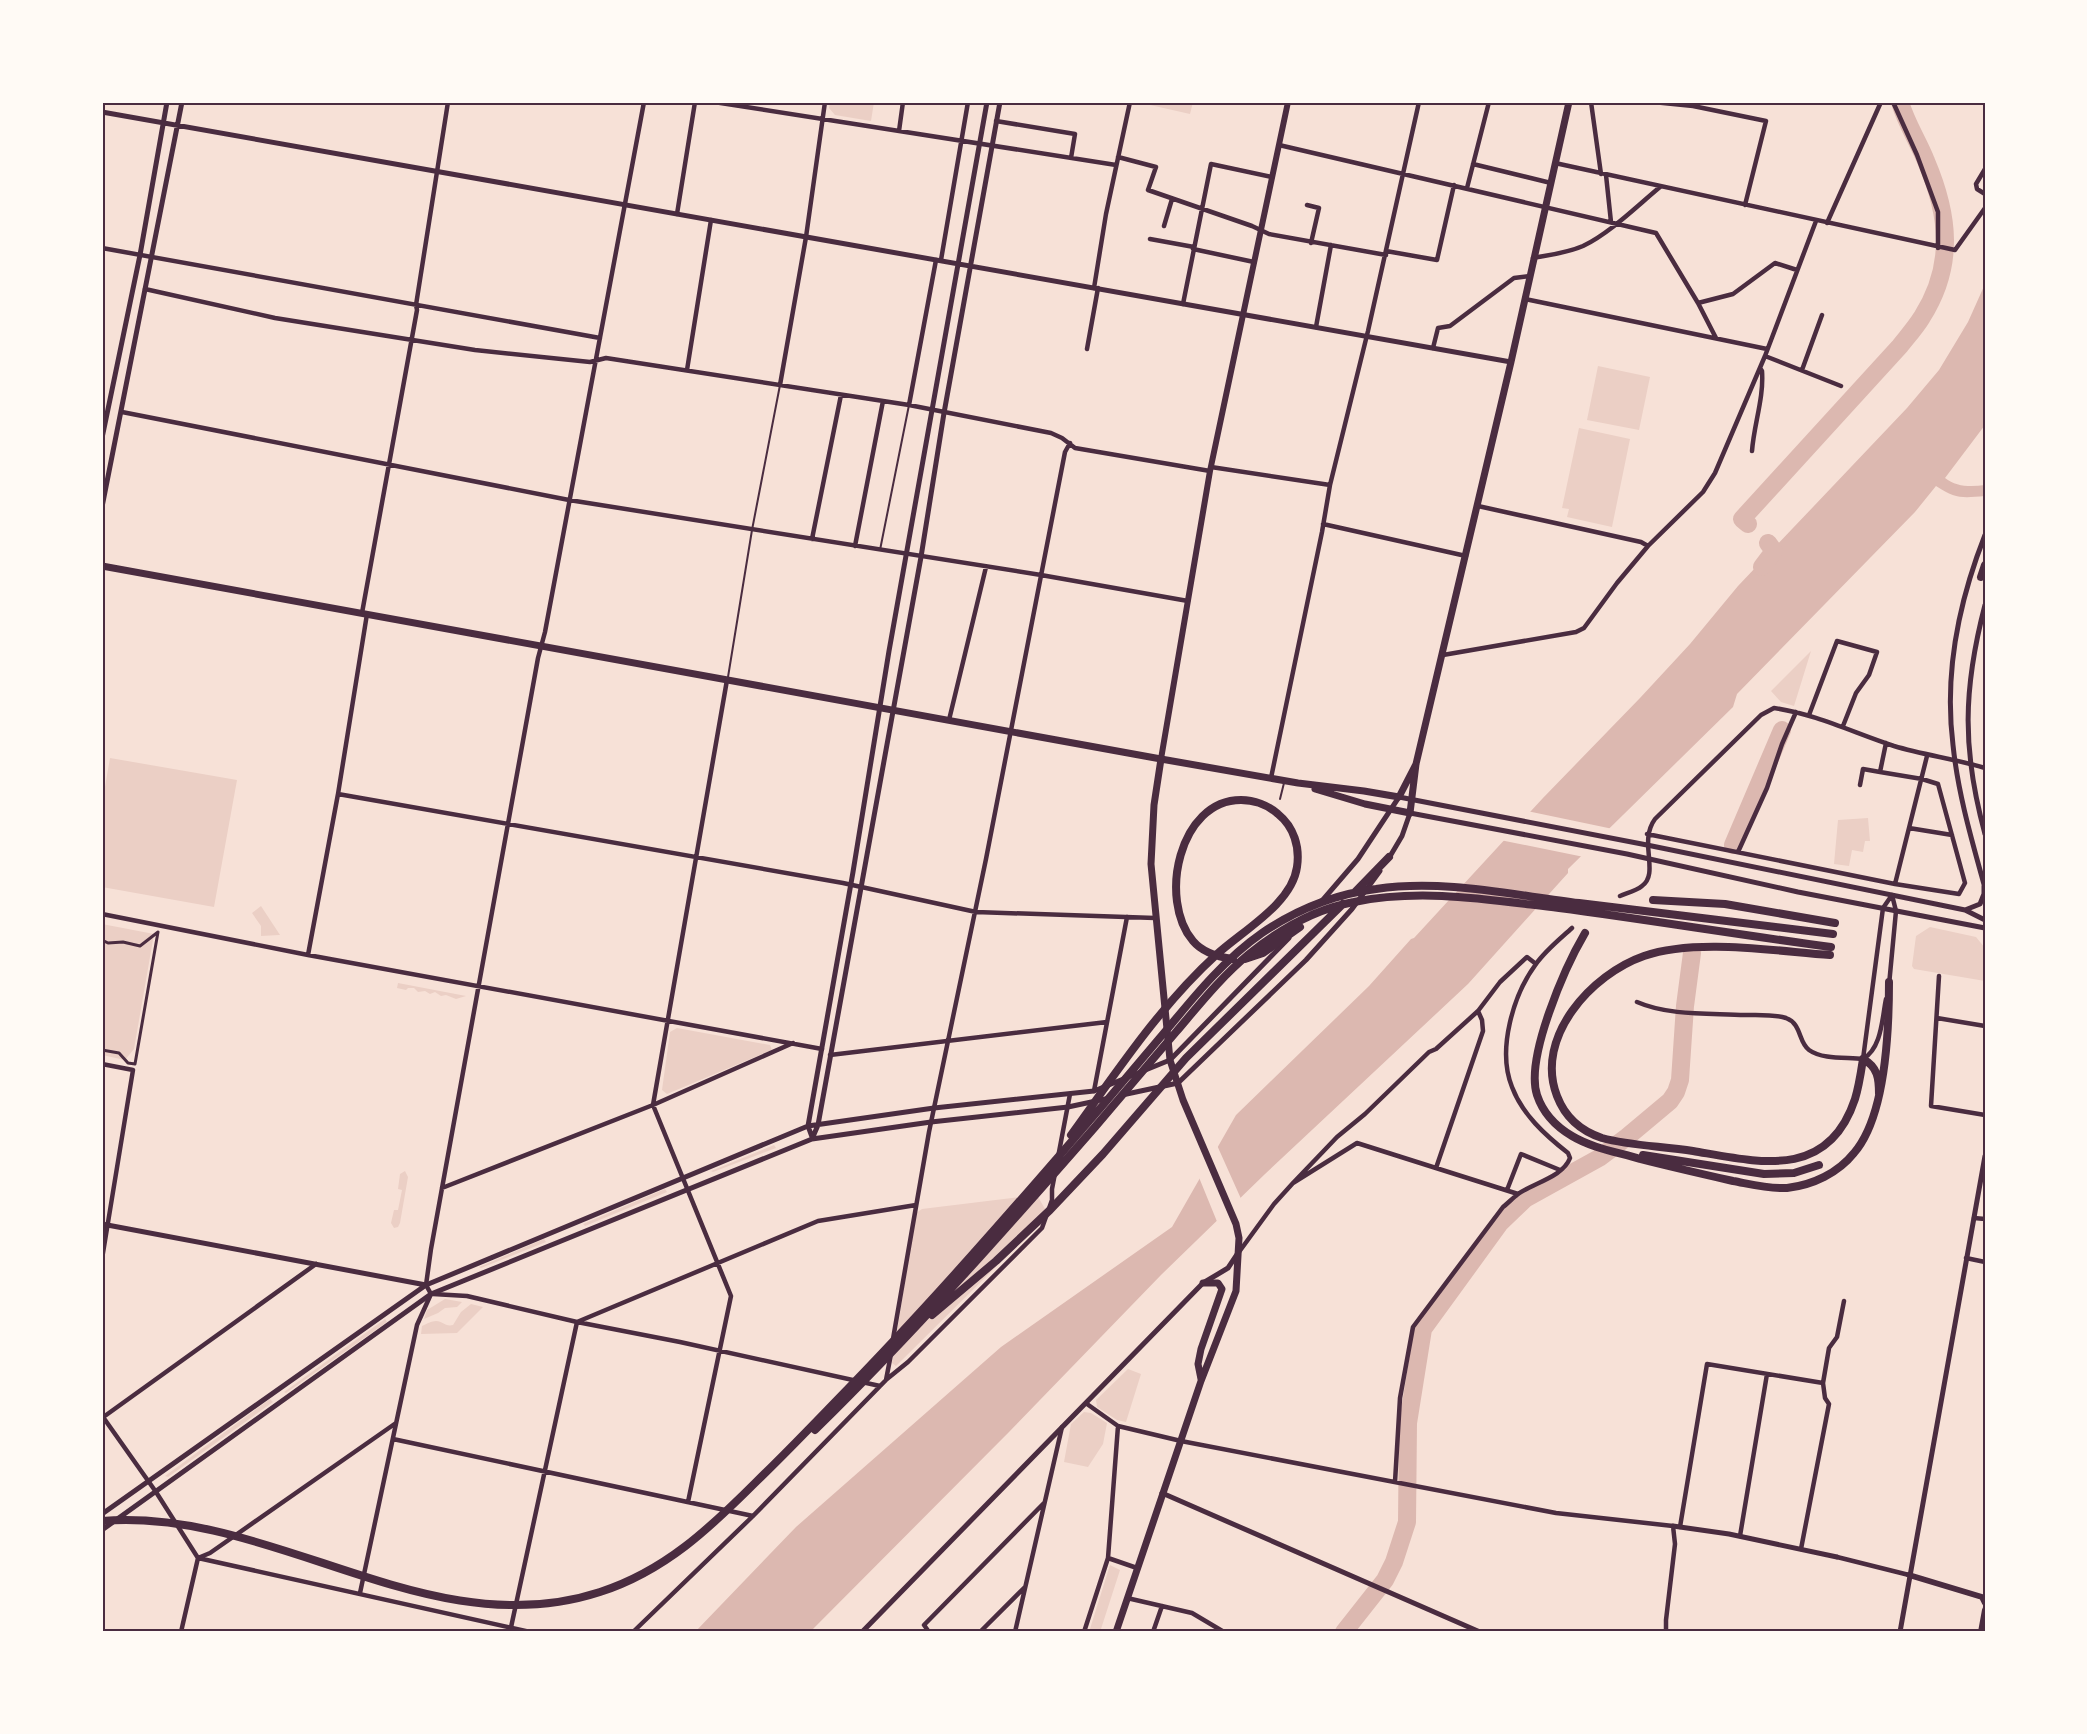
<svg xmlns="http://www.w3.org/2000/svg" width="2087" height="1734" font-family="Inter,sans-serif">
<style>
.green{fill:#ebcfc5}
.water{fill:#dcb8b0}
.pier{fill:#f7e1d7}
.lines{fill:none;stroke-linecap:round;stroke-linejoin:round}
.river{stroke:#dcb8b0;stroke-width:18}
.service{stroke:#4a2c40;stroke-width:2}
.pedestrian{stroke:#4a2c40;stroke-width:3}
.minor{stroke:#4a2c40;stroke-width:4.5}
.tertiary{stroke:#4a2c40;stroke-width:5}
.secondary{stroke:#4a2c40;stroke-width:6}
.primary{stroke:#4a2c40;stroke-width:7}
.trunk{stroke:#4a2c40;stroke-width:7}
.motorway{stroke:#4a2c40;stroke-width:8}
.neatline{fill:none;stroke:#4a2c40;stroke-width:2}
</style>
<rect width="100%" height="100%" fill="#f7e1d7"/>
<!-- green -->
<path class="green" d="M830,102H874L871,121L835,115L829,108Z
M1137,102H1193L1190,114Z
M1598,366L1650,377L1639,430L1587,420Z
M1579,428L1630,439L1612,527L1567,517L1569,509L1562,508Z
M1811,651L1794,706L1781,702L1771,691Z
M110,758L237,780L214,907L102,887V804Z
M1868,818L1870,841H1865L1863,852L1852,850L1849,866L1834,864L1838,820Z
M261,906L280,935H279L261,936V926L252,913Z
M102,924L154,934L134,1049L125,1060L102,1055Z
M1930,927L1976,937L1985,948V981L1914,969L1912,966L1916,936Z
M398,983L466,996L456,999L446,995L441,996L435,992L430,994L425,991L418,992L414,988H408L406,990L397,988Z
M677,1028L770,1045L772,1050L667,1094L662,1090L670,1032Z
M774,1145L776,1148L713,1172L711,1171Z
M405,1171L408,1177L400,1223L398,1227L394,1228L391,1223L394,1210H398L402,1190L398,1189L400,1174Z
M665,1189L667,1192L585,1226L583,1224Z
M1037,1195L1045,1209L1011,1252L896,1366L892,1363L916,1213L922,1209Z
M544,1239L546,1242L481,1268L479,1267Z
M445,1299L462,1302L457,1307L445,1308L438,1313L424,1319L427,1310Z
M471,1304L483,1307L457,1333L421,1334L422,1326C426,1324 432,1321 436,1321C443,1321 445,1327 453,1325L461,1312Z
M385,1319L387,1322L286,1393L284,1392Z
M1128,1369L1141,1374L1126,1422L1117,1420L1097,1407L1096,1400Z
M270,1399L273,1402L168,1477L165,1476Z
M1084,1412L1091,1413L1107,1423L1103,1444L1088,1467L1064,1462L1071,1424Z
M1110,1565L1120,1570L1100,1632H1089Z"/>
<!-- water -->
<path class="water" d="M1985,284V425L1945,478C1956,487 1971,487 1985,485V496C1962,498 1956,499 1936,486L1915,512L1737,694L1733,707L1568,869V873L1468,984L1265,1174L1161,1275L1009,1432L810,1632H695L796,1527L1001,1347L1172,1227L1236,1115L1369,986L1411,939L1414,938L1543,798L1640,698L1690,644L1738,586L1907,408L1939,370L1968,322Z"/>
<!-- pier -->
<path class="pier" d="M1527,811L1613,829L1584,857L1500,840Z
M1216,1143L1242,1201L1218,1224L1198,1175Z"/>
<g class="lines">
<!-- river -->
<path class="river" d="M1748,524L1742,519L1900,346C1907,337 1916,327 1922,317C1955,265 1949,215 1926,161C1918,141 1906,123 1900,102
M1762,567L1774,551L1768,543
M1733,845L1782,730
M1344,1632L1385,1580L1394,1562L1407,1522L1408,1423L1423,1329L1500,1223L1525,1199L1599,1158L1627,1137L1670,1101L1676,1092L1680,1080L1685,1006L1692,953"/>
<!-- service -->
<path class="service" d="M880,550L909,405
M728,677L752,530L780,385
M1280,799L1284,783"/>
<!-- pedestrian -->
<path class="pedestrian" d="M102,940L108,943L123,942L140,946L158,932L135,1064L128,1063L119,1053L102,1050"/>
<!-- minor -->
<path class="minor" d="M714,102L1116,165
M1591,102L1601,174
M1653,102L1693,106L1766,121L1745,205
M1893,102L1917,155L1938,212V248
M996,121L1075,134L1071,158
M899,131L903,102
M1279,145L1656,233L1698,303L1716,338
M1118,157L1156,167L1148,190L1252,226L1269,234L1386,255
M1555,163L1955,250L1985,208
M1473,164L1551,183
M1985,169L1976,184L1977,189L1985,194
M1606,175L1611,222
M1467,188L1489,102
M1307,205L1319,208L1311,243
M677,214L695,102
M1827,223L1881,102
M1164,226L1172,199
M1150,239L1194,247
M102,248L600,338
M1193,249L1254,262
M1386,251L1437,260L1454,185
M1533,258C1550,255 1567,253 1583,246C1610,233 1637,206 1660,187
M941,260L968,102
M1094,288L1106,214L1130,102
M145,289L275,318L475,350L590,362L606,358L909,405L1051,433L1062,438L1075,448L1210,471
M1525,299L1767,349
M1698,303L1733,294L1775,263L1797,270
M1183,304L1211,164L1272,177
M1316,327L1331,245
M1433,348L1438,328L1450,326L1514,278L1530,276
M1087,349L1098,288
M1765,356L1841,386
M687,370L711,220
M1802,370L1822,315
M780,385L806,237L825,102
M909,405L936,260
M122,412L569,500L1041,575L1188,601
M1752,451C1754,424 1764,398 1762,371L1760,368
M1211,467L1330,485
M1478,506L1641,542L1648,546
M1323,524L1466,556
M812,539L841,395
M855,546L883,401
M362,613L417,310L416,305L448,102
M1443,655L1576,632L1584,628L1617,583L1648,546L1703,492L1715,473L1765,356L1816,221
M1809,715L1837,641L1877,652L1869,675L1856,693L1843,726
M949,720L986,567
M1880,772L1922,779L1938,784L1965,883L1959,894L1895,884
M1271,778L1322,532L1330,485L1368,331L1419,102
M1860,785L1863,769L1880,772L1886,743
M338,794L843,883L976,912L1155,918
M1909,828L1952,835
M1647,834L1895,884L1927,756
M1738,852L1767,788L1782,744L1796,712
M1620,896C1627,893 1636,891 1642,886C1660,873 1638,842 1655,819L1761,715L1774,708C1816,714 1854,733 1894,746C1924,755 1955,759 1985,768
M102,914L308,955L822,1049
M308,955L338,794L367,614
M1939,976L1931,1106L1985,1115
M1889,985L1896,911L1892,895
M1637,1002C1669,1016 1710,1013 1745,1015C1758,1015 1774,1014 1786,1018C1802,1024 1798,1042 1809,1050C1823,1060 1847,1057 1863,1059C1882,1048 1882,1018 1886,999
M1937,1018L1985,1026
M830,1055L1107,1022
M1863,1059L1883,908L1892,895
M102,1064L133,1070L102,1259
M1094,1091L1127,917
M1436,1168L1483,1031L1482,1020L1478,1011
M1293,1183L1337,1137L1365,1114L1429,1052L1436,1049L1478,1011L1500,982L1527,957L1536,964
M442,1188L653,1105L793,1043
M1507,1190L1521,1154L1560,1170
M1974,1218L1985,1219
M1239,1252L1274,1204L1293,1183L1357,1143L1518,1194
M1966,1258L1985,1262
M433,1294L467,1296L577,1322L680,1342L880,1386
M577,1322L818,1221L916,1205
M893,1339L929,1132L986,859L1065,452L1070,443
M887,1379L908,1362L1042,1228L1052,1200V1189L1070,1094
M1087,1404L1118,1426L1181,1441L1556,1513L1673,1526L1675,1544L1666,1620V1632
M103,1417L156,1492L198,1558L181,1632
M102,1418L316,1264
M393,1439L753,1516
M1395,1482L1400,1398L1413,1327L1503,1207C1508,1203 1513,1198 1518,1194C1533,1183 1563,1177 1570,1158L1568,1153C1545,1135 1522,1114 1512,1087C1497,1050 1513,995 1536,964C1546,950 1560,939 1572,928
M688,1502L731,1296L653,1105L727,680
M1680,1527L1707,1364L1823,1383
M1740,1536L1767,1374
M1801,1549L1829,1404L1825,1398L1823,1383L1829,1348L1837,1337L1844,1301
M1837,1557L1909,1575
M198,1558L530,1632
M198,1558L210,1553L396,1423
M1108,1558L1137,1568
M360,1593L417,1325L431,1294L426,1285L431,1249L538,658L545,632L644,102
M1127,1598L1192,1613L1224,1632
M510,1632L577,1322
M633,1632L753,1516L886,1380L891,1354
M929,1632L924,1625L1044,1503
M980,1632L1025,1587
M1015,1632L1062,1427
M1084,1632L1108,1558L1118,1426
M1153,1632L1162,1606"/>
<!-- tertiary -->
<path class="tertiary" d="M102,112L1511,362
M102,438L140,255L167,102
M102,507L182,102
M1985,535C1959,601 1944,673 1953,745C1958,794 1972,841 1985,888
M1985,605C1963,689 1962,750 1985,834
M1389,858L1402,836L1410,813L1627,854L1798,892L1985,928
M1321,902L1358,859L1399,797L1647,845L1965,910L1985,920
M1965,910L1980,904L1984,894V886
M1122,1095L1178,1083L1306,960L1352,909L1380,871
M812,1137L808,1126L853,872L889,651L987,102
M812,1139L818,1125L921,557L944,413L1000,102
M102,1224L426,1285
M1162,1493L1480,1632
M102,1514L426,1285L808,1126L934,1108L1094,1091L1170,1060L1289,938
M1673,1526L1729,1534L1837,1557
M102,1530L431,1294L812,1139L931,1122L1068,1107L1110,1098
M862,1632L1203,1283L1228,1268L1238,1253
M1900,1632L1985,1156"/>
<!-- secondary -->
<path class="secondary" d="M1161,759L1210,471L1288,102
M1909,1575L1982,1597L1985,1603
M1981,1632L1985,1610"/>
<!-- primary -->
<path class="primary" d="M102,566L1161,759"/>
<!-- trunk -->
<path class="trunk" d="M1315,789L1365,804L1410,813L1416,764L1511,362L1569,102
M1201,1379L1198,1364L1201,1349L1222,1289L1218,1283H1203
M1116,1632L1201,1381L1236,1291L1239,1238L1236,1224L1183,1100L1170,1060L1151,864L1154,805L1161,759L1298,783L1364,791L1399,797L1416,764"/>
<!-- motorway -->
<path class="motorway" d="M1981,577L1985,565
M1355,892L1389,857
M1653,900L1725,904L1835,923
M1585,933C1565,967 1525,1058 1537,1095C1543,1113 1555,1126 1572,1136C1592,1148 1617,1152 1640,1159C1671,1167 1702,1174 1733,1181C1750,1184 1770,1189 1787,1188C1813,1185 1838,1173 1854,1153C1886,1116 1889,1030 1889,982
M1830,955C1774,951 1696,938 1644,956C1592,974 1534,1037 1557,1096C1565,1117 1581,1131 1602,1138C1631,1146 1663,1146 1693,1151C1758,1162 1828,1181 1855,1099C1859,1086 1861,1072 1863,1059C1878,1067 1879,1079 1879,1094
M1245,959L1263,953L1300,927
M1071,1135C1116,1073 1159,1007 1216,955C1242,931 1292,904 1297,867C1300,847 1294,827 1278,814C1268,805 1254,800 1241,800C1179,800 1158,900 1193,941C1203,953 1218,957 1233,959
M1643,1155L1764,1174L1794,1173L1819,1165
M932,1315L996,1261L1050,1210L1103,1154L1186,1058L1343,904
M815,1430C913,1334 1005,1230 1095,1127C1122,1095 1149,1064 1176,1032C1199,1005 1221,977 1249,954C1279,930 1315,909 1354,902C1422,888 1490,900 1559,908C1650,920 1740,935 1831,947
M102,1521C273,1507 429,1648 600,1592C665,1571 710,1528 757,1481C784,1455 810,1428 836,1401C929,1306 1016,1206 1103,1105C1125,1079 1147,1053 1169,1027C1197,993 1226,958 1262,933C1296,910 1335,894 1376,889C1443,879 1512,895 1579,903C1664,914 1748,923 1833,934"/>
</g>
<!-- border -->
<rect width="2087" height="1734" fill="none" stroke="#fffaf5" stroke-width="207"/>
<rect x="104" y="104" width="1880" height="1526" class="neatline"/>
</svg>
